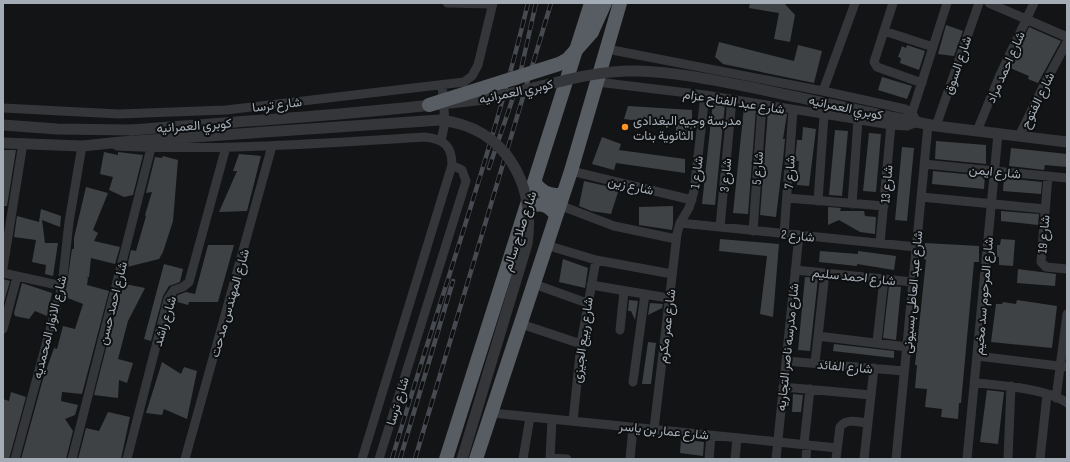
<svg xmlns="http://www.w3.org/2000/svg" width="1070" height="462" font-family="'Sofia Sans Condensed',Vazirmatn,sans-serif">
<style>
.building{fill:#3f4245}
.lines{fill:none;stroke-linecap:round;stroke-linejoin:round}
.minor{stroke:#34363a;stroke-width:9}
.tertiary{stroke:#34363a;stroke-width:11}
.trunk{stroke:#585c63;stroke-width:14}
.rail-casing{stroke:#474a50;stroke-width:4.5}
.rail{stroke:#0e0f10;stroke-width:3;stroke-dasharray:9;stroke-linecap:butt}
.tertiary-bridge{stroke:#34363a;stroke-width:11}
.trunk-bridge{stroke:#585c63;stroke-width:14}
.poi-dot{fill:#fc9224;stroke:#0e0f10;stroke-width:1.5}
.labels{text-anchor:middle;stroke-width:4;stroke-linejoin:round;paint-order:stroke}
.street-label{font-size:13px;fill:#a4adb6;stroke:#0e0f10}
.poi-label{font-size:13px;fill:#a4adb6;stroke:#0e0f10;text-anchor:start}
</style>
<rect width="100%" height="100%" fill="#131415"/>
<!-- building -->
<path class="building" d="M750,3H784L795,15L790,42L774,39L779,13L749,8Z
M946,25L963,31L954,56L938,54Z
M1029,27L1061,41L1038,83L1028,79L1029,76L1010,68Z
M719,42L794,61L798,45L822,51L814,83L723,64L715,57Z
M907,45L925,51L919,70L900,63L901,58L898,57L902,46L906,48Z
M882,77L912,86L907,99L878,90Z
M713,102L725,104L715,205L702,204Z
M628,106L692,110V142L676,137V126L624,119Z
M744,107L756,109L748,214H747L733,213Z
M768,111L787,114L783,139H785L783,160L776,217L760,215Z
M803,127L816,129L809,186L797,185L799,161H795L797,140H802Z
M835,130L848,131L842,196L829,195Z
M869,133L881,134L876,192L863,191Z
M602,137L621,144L619,150L685,159V173L616,163L614,170L592,164Z
M936,141L986,145V164L935,159Z
M902,147L914,148L907,221L895,220Z
M1011,148L1067,154V167L1045,165L1044,170L1009,166Z
M3,150H16L7,206H3Z
M104,152L118,155V152L143,155L133,195L124,197L109,190L113,177L100,174Z
M239,154L261,156L247,211L219,212L237,171H233Z
M163,156L178,160L173,221L163,252L159,259L127,267L131,250L136,251L146,216L145,215L152,192L146,193L155,157L162,158Z
M933,171L985,176L984,189L932,184Z
M1004,178L1042,182L1041,194L1003,191Z
M584,181L619,189L611,214L591,211L579,206Z
M86,187L108,193L93,230L98,233L94,241L120,247L115,264L91,258L89,277L86,278H88L87,285L109,291L82,394L62,392L61,401L78,405L75,415L65,419L73,431L66,459H21L43,379L54,348L57,349L63,326L75,329L83,304L65,297L72,249H74V238Z
M673,206V224L672,230L639,225V207Z
M828,207L841,208L840,211H864L865,216L876,217L875,234L860,232L839,220L828,225Z
M41,209L61,216L60,227L42,220L45,243H58L53,276L45,274L46,265L32,262L36,240L14,237L17,216L39,222Z
M1001,211L1039,214L1038,225L1001,221Z
M720,239L779,244L773,317L760,314L767,256L719,251Z
M1001,239L1015,240L1013,266L999,265V257H997V245H1000Z
M925,243L979,246V262H974L961,403H959L958,419L941,417L942,409L925,407L927,389L915,388L917,365H915L926,260L924,259Z
M208,245H234L218,302H189L188,305L174,301L178,295L186,292L195,294Z
M820,251L858,254V251L896,256L894,270L857,264V266L819,262Z
M563,259L588,268L585,288L559,282Z
M164,264L183,269L180,282L169,286L163,296L151,341L144,339Z
M1018,269L1056,274L1055,286L1017,283Z
M805,277L818,278L810,351L798,350Z
M3,279L10,281L3,306Z
M22,283L52,293L47,316L35,311L29,319L15,316L14,313Z
M125,284L145,288L128,321L118,359L133,363L127,383L119,380L118,398L94,395L120,294Z
M889,286L901,287L896,340L883,338Z
M629,300L638,301L635,320L631,311H628Z
M1017,300L1057,306L1052,348L991,342L996,304H1002L1003,302L1016,304Z
M650,303L663,304L662,308L648,315Z
M648,342L656,343L651,384H642Z
M834,344L894,351V358L833,351Z
M162,362L181,374L184,367L197,371L187,419L164,409L162,415L146,413Z
M987,390L1004,392L998,444L980,442Z
M11,392L26,397L9,459H3V399L9,401Z
M793,394L803,395L801,412H792Z
M108,412L130,417L121,459H78L86,428L99,431Z
M681,439L704,442L703,456L680,453Z"/>
<g class="lines">
<!-- minor -->
<path class="minor" d="M447,3L492,4
M893,3L874,62L877,67L922,83
M989,3L1067,37
M884,31L933,47
M597,82L705,95L891,125L907,126L917,122L912,113L905,109L823,91L607,49
M823,91L855,3
M3,108L119,114L226,110L464,82L472,76L478,65L493,3
M912,113L947,3
M936,126L979,3
M977,131L1000,75L1034,3
M1019,136L1043,87L1067,42
M441,141L445,122L442,85
M117,146C220,151 323,143 425,137C444,139 452,146 452,165L362,459
M924,164L1067,178
M571,171L692,200
M1048,176L1041,262L1046,267L1067,269
M921,197L1045,209
M787,198L884,206
M818,201L824,115
M852,204L858,120
M559,205L614,226L676,239
M680,223L916,247
M720,227L732,99
M753,231L762,105
M784,234L793,110
M880,243L891,125
M546,245L596,260L672,274
M3,268L23,143
M795,270L913,282
M3,273L62,286
M534,284L587,303
M591,285L668,298
M521,324L581,344
M3,329L17,277
M620,330L624,291
M818,336L907,347
M877,342L884,279
M977,356L1067,367
M786,361L904,371
M815,363L825,273
M633,382L645,294
M975,383C999,385 1048,389 1067,403
M783,387L871,395
M1056,398L1067,314
M492,413L837,448
M573,421L581,344L596,260
M654,429L677,234L680,223L689,208L694,191L705,95
M804,444L810,389
M550,458L567,459
M15,459L62,286L69,222L82,146
M72,459L151,148
M127,459L168,299L174,290L183,287L189,282L226,147
M185,459L272,146
M379,459L466,181L462,170L452,165
M523,459L530,417
M550,459L552,419
M630,459L633,427
M709,459L711,436
M735,459L737,438
M776,459L799,235
M806,459L807,445
M836,459L840,427C846,418 858,422 867,423
M864,459L874,368
M896,459L928,125
M967,459L998,134
M1008,459L1011,386
M1040,459L1047,395"/>
<!-- tertiary -->
<path class="tertiary" d="M896,118L936,126L1067,142
M3,125L57,129L131,130
M3,143L82,146L121,142L440,120"/>
<!-- trunk -->
<path class="trunk" d="M592,32L605,3
M535,183C542,193 551,197 563,194
M527,207C540,202 548,204 556,215
M446,459L591,3
M476,459L571,171L620,3"/>
<!-- rail casing -->
<g class="rail-casing">
<path id="rail" d="M489,168L518,83L536,3
M392,459C437,307 491,157 528,3
M400,459L453,281
M415,459L551,3"/>
</g>
<!-- rail -->
<use href="#rail" class="rail"/>
<!-- tertiary-bridge -->
<path class="tertiary-bridge" d="M440,120C505,127 536,183 527,244L462,459
M131,130C246,121 361,114 476,100C529,93 581,70 636,71C678,72 718,81 759,89C804,99 850,108 896,118"/>
<!-- trunk-bridge -->
<path class="trunk-bridge" d="M429,105L559,64L568,59L592,32"/>
</g>
<!-- markers -->
<circle class="poi-dot" cx="625" cy="127" r="4"/>
<g class="labels">
<!-- street labels -->
<g class="street-label">
<text transform="translate(957 65) rotate(-71)" y="5">شارع السوق</text>
<text transform="translate(1005 67) rotate(-66)" y="5">شارع احمد مراد</text>
<text transform="translate(516 91) rotate(-12)" y="5">كوبري العمرانيه</text>
<text transform="translate(1037 100) rotate(-64)" y="5">شارع الفتوح</text>
<text transform="translate(734 101) rotate(9)" y="5">شارع عبد الفتاح عزام</text>
<text transform="translate(277 104) rotate(-7)" y="5">شارع ترسا</text>
<text transform="translate(846 107) rotate(12)" y="5">كوبري العمرانيه</text>
<text transform="translate(194 125) rotate(-4)" y="5">كوبري العمرانيه</text>
<text transform="translate(757 168) rotate(-86)" y="5">شارع 5</text>
<text transform="translate(995 171) rotate(6)" y="5">شارع ايمن</text>
<text transform="translate(696 172) rotate(-83)" y="5">شارع 1</text>
<text transform="translate(789 172) rotate(-87)" y="5">شارع 7</text>
<text transform="translate(725 175) rotate(-85)" y="5">شارع 3</text>
<text transform="translate(886 184) rotate(-85)" y="5">شارع 13</text>
<text transform="translate(631 185) rotate(13)" y="5">شارع زين</text>
<text transform="translate(519 231) rotate(-72)" y="5">شارع صلاح سالم</text>
<text transform="translate(1043 234) rotate(-85)" y="5">شارع 19</text>
<text transform="translate(798 235) rotate(6)" y="5">شارع 2</text>
<text transform="translate(854 276) rotate(6)" y="5">شارع احمد سليم</text>
<text transform="translate(912 292) rotate(-85)" y="5">شارع عبد العاطى بسيونى</text>
<text transform="translate(983 296) rotate(-85)" y="5">شارع المرحوم سد مخيم</text>
<text transform="translate(112 303) rotate(-76)" y="5">شارع احمد حسن</text>
<text transform="translate(229 303) rotate(-74)" y="5">شارع المهندس مدحت</text>
<text transform="translate(164 321) rotate(-73)" y="5">شارع راشد</text>
<text transform="translate(666 326) rotate(-83)" y="5">شارع عمر مكرم</text>
<text transform="translate(49 327) rotate(-76)" y="5">شارع الانوار المحمديه</text>
<text transform="translate(582 340) rotate(-82)" y="5">شارع ربيع الجيزى</text>
<text transform="translate(787 347) rotate(-84)" y="5">شارع مدرسه ناصر التجاريه</text>
<text transform="translate(845 366) rotate(5)" y="5">شارع الفائد</text>
<text transform="translate(397 401) rotate(-73)" y="5">شارع ترسا</text>
<text transform="translate(664 430) rotate(6)" y="5">شارع عمار بن ياسر</text>
</g>
<!-- poi labels -->
<g class="poi-label">
<text x="633" y="125">مدرسة وجيه البغدادى<tspan x="633" dy="15">الثانوية بنات</tspan></text>
</g>
</g>
<!-- border -->
<rect width="1070" height="462" fill="none" stroke="#a4adb6" stroke-width="8"/>
</svg>
